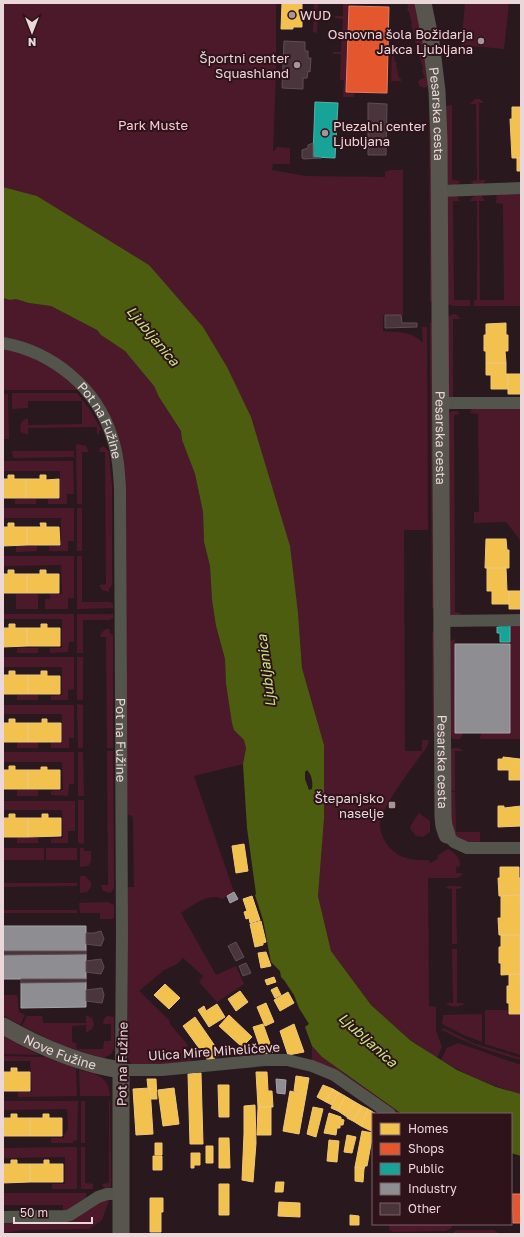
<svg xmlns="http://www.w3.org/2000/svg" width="524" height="1237" font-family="'Golos Text',sans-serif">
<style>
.green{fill:#4c192b}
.water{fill:#4c5d10;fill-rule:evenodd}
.homes{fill:#f2c14e;stroke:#f0c778}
.shops{fill:#e4572e;stroke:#e67d62}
.public{fill:#17a398;stroke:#57b2ac}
.industry{fill:#8d8d92;stroke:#a9a3a8}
.building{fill:#4b353c;stroke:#5c4e52}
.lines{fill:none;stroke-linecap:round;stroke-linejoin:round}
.street{stroke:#53544b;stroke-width:12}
.secondary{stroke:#57554d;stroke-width:17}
.poi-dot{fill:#a79498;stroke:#2f131b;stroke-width:1.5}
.labels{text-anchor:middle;stroke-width:4;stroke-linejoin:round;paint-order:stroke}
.poi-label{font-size:13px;fill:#ebd6da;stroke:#2f131b;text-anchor:end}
.street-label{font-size:13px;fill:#ebd6da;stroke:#2f131b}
.park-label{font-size:13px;fill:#f9cad5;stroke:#2f131b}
.water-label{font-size:14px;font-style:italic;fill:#c7e87d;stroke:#2f131b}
</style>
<rect width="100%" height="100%" fill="#29191e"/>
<!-- green -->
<path class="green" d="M3,3H276V71L273,152L277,147L290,148V164H273L272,170L306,176L385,177V172L390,170H403V315H383V331C399,333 411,330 423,343L422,327H427L428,530H404L405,751H422V740H429L427,747C416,762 382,806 380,822C379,831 384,841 389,847C400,859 414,861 429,860L430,863L438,859L437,856L448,849C456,854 460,857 460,866L456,867V873H463L461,876L457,878H428L429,1006L436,1007V1031L442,1047L437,1058L411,1041L371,1005L331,951L318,896L324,819V745L302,668L298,613L149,265L37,196L3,187Z
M314,3H318L317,33L313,32L314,15L310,14V13H314Z
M343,3H349L346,92H355L354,97H343L344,80H340L341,54H333V52H341L342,36H334V34H342L343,19L335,18V16H343Z
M407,3H417L423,30L428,86L424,88L420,86L418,82L419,80L425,78L423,73L422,71L423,69L420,57L418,56L419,54L415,41V39L412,27L411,25L412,24L409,12L407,10L408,8Z
M465,3H509L504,49L461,45Z
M392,49L395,62L397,63L396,65L399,78L401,79V81H391Z
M475,99H480L484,103H479V180H486L483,184L474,185L471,181L477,180L476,104H470Z
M452,105V180L460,181L459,183L454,186L448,184L444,106Z
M429,107H433L435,301H430Z
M521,190V306H474V300H477V201H470C472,196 476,195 481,195L485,201H479L480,300H504L503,204L496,203L497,193Z
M456,195L460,201H453L454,300H470V306H453L447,304V197L449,196Z
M3,298L10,300L16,298L29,303L51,306L97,330L101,335L125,351L143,372L154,386L159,397L181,431L182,440L195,474L203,512L204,542L210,566L212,600L216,626L225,659L226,684L234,730L244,740L246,748L243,764L194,776L234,892L222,899C209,892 192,906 181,913L216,975L236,966L244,984L217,1002L199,982L203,976L183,958L177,964L164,970L139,991L169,1020L170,1024L188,1045L184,1049L193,1063L159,1066L131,1064L128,1058L127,887H134L133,821L132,816L126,814L124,488L94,393L3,338Z
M454,314L457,315L460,319H453V397L449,400L446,319L449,316Z
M435,321L436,608H432L430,323Z
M3,348L33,357L54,368L78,390H3Z
M12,393H77L89,408L101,429L99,431V434H97V427L28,428V435L21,432C19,425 21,420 28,418V425L82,424V401H28V408L12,409Z
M3,394H8L9,439H3Z
M521,405V567L520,540L506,522L474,523V512H479L478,414L470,413L472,408Z
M453,411H457L460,414L454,415L455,612L461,613L460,617L448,615V413Z
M76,444L86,446L89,452H82V504H77Z
M104,446L105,448L108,450L109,454L112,486V585L109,589V592L102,590L99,585L106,584L105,452H99L100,448Z
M74,451V457L13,458L12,451Z
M3,461H73L74,494H67V504H48V499H60V471H3Z
M15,499H36V504H15Z
M3,508H74V541H68V551H49V546H61V518H3Z
M77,508H82V551H77Z
M16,546H37V551L16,552Z
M3,556H74V598H68V609H45V599H50V594H62L61,565L3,566Z
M77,556H82V602H110L113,604V608L77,609Z
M16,594H38V609H16Z
M3,614H74V642H69L68,652L50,653V648H62V619H3Z
M77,614H113V618L109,620H83V653H77Z
M521,622V739H480L481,733H510V625Z
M106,629H110V633L113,635V748H107L106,637H100L101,633Z
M432,632H436L437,732H433Z
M455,639V733H463L460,739H453L451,737L450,641Z
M17,648H38V653H17Z
M3,657H74V689L68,690V700H51V696L62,695V667H3Z
M77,657H83V700H77Z
M17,695H38V700H17Z
M77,704L83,705V748H78Z
M3,705H74V738H69V748H51V743H62V714H3Z
M17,742H38V748H17Z
M453,748H459L463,751H455V791H449L450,750Z
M107,751H113L114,887L111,893L103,891L101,885H108Z
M3,752H74V784H69L68,796L51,795V791L63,790L62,762H3Z
M78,752H83L84,796H78Z
M17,790H38V796H17Z
M449,792H455L456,832H480V844H468L453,834Z
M78,800H84V844L78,843Z
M3,801H75V831H68V843H51V839L63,838L62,810H3Z
M419,813L430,821V832L423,837L416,836L410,829L411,825Z
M17,838H38V843H17Z
M3,848H44V860H3Z
M46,848H77V860H46Z
M80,848H84V851H91V862L88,866L80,867Z
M80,876H85L91,882V887L87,892L80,893Z
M3,883H77V886L3,887Z
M449,886H459L463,888L456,889L457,944H452V889L445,888Z
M108,902L114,905V918L110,919H100V913H80L79,903Z
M3,910H77V913H3Z
M452,949H457V1003H464C460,1008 450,1008 446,1003H453Z
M3,995H17L19,1012L25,1015L20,1025L3,1015Z
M485,1010H507L508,1015H521V1055L485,1044Z
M482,1014V1042L464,1035L442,1024L443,1015Z
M86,1015L92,1018L94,1024L92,1029L86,1033V1025L72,1026V1042L76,1043L77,1049H103L104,1041H111V1024H103L104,1019L107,1016L114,1017V1049L111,1054L103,1058L99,1057L59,1044L22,1026L27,1016H42L43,1023H86Z
M443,1028L473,1043L521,1058V1060C494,1053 467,1043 442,1030Z
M3,1036L39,1055L3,1054Z
M458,1043L521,1065V1094C493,1086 466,1075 441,1060L447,1048Z
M312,1046L322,1057L402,1114H397L312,1061Z
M3,1056L45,1057L76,1068L77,1096L18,1097V1092H32L30,1061H3Z
M79,1070C96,1074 109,1076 110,1096H80Z
M3,1101H78L77,1140L73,1141V1143H51V1138H64V1135L68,1129L67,1109L3,1110Z
M81,1101H85V1143H81Z
M109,1101H110L111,1184V1187L108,1189L103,1187L102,1184L109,1183Z
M77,1147V1189H52V1184H65V1157L3,1158V1148Z
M81,1147H85V1183L93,1184V1189H81Z
M3,1193H86V1197L68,1210L63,1212V1205H3Z
M107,1200H109L102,1220L89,1229L23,1230L3,1233V1222H64L96,1202Z
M389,1224H454L450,1229L445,1231L394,1232L389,1230Z
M456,1230H494L499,1234H452Z"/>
<!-- water -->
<path class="water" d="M3,187L37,196L149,265L203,327L227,367L251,417L290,546L298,613L302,668L324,745V819L318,896L331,951L371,1005L411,1041L457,1070L496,1087L521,1094V1156L511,1153V1114H402L322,1057L312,1046L305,1027L309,1024L299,1008L294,995L284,980L281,977L280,971L271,962L263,920L255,895L256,894L247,828L243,764L246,748L244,740L234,730L232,723L226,684L225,659L216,626L212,600L210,566L204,542L203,512L195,474L182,440L181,431L159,397L154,386L125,351L101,335L97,330L51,306L29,303L16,299L10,300L3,298ZM307,770C312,775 313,783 312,789L309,790L305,779V772Z"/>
<!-- homes -->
<path class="homes" d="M282,3H302V27H293V29H281Z
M512,107H521V158H512L510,119H512Z
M517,158H521V171H517Z
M506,323V335H508V351H505L506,363H486V351H484V335H486V324Z
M486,363H506V374H508V389H491V375H486Z
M508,374H521V394H508Z
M8,475H14V479H26V498H3V479H8Z
M40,475H46V480L59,479V498H26V479H40Z
M8,523H14V527H27V545L3,546V527H8Z
M40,523H46V527H59L60,545H27V527H41Z
M486,539H506L507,550H509V568H485Z
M487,568H506L507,591H509V604H492V591H487Z
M8,570H14V574H27V593H3V574H8Z
M40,570H46V574H59V593H27V574H40Z
M509,591H521V609H509Z
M9,624H15V628H27V646L3,647V628H9Z
M41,624H47V628H60V646H27V628H41Z
M9,671H15V675H28V694H3V675H9Z
M41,671H47V676H60V694H28V675H41Z
M9,719H15V723H28V742H3V723H9Z
M42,719H47V723H61V742H28V723H42Z
M503,757L520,759V763H521L520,780H509V770H498V759H503Z
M9,766H15V770H28V789H3V770H9Z
M41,767H47V770H60V789H28V770H41Z
M498,806H504V808L521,806V826L498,827Z
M9,814H15V818H28V837H3V818H9Z
M42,814H48V818H61V836L28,837V818H42Z
M244,844L248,871L236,873L232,846Z
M500,867H519V878H521V895L499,896L498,878H500Z
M520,895L521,935H499L498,918H501V896Z
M252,896L260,920L250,923L249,918L246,919L244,912L247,911L243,899Z
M261,921L266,942L263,943V945L255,947L250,924Z
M501,935H520V974L501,975V963H499V947H501Z
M266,952L271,966L261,968L258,953Z
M520,974L521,1014H509V1003H507V986H509V975Z
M274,977L276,982L267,985L265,980Z
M165,984L180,998L169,1009L154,995Z
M277,987L281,995L275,998L271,990Z
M240,991L248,1002L236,1011L228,999Z
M288,992L294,1003L280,1011L274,1000Z
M266,1003L274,1022L265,1026L257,1007Z
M217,1004L225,1017L209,1027L198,1010L204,1006L206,1011Z
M229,1015L252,1037L242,1047L219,1026Z
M195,1017L215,1046L213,1048L219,1055L209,1062L183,1026Z
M263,1024L273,1052L263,1056L253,1027Z
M294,1024L304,1052L288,1055L280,1031Z
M11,1068H17V1072H30V1091H3V1072H11Z
M256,1072H267L268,1091H272L273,1107H258Z
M201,1073L203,1144H190L188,1074Z
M296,1076L309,1078L306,1095L294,1091Z
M147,1079H156L157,1099H151L150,1088H148Z
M218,1085H229V1117H219Z
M323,1085L333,1089L326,1102L317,1097Z
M150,1088L153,1134L136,1135L133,1089Z
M174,1088L179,1124L163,1126L158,1090Z
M333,1089L338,1092L332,1105L326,1102Z
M290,1091L306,1095L299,1134L283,1131Z
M338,1092L345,1096L338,1111L331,1108Z
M345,1096L355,1102L347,1117L338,1111Z
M355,1102L362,1106L353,1121L347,1118Z
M255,1105L256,1143L253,1182L242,1180L244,1134V1106Z
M362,1106L368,1109L361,1126L353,1121Z
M258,1107H271V1135H257Z
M313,1107L323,1109L316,1137L307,1134Z
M368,1109L376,1114H373V1132L361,1126Z
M329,1113L341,1117V1119L344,1120L343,1125H340V1128H337L336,1135L324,1133Z
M11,1114H17V1118H30V1136H3V1118H11Z
M43,1114H49V1118H62V1136H30V1118H43Z
M362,1131L373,1133L367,1166H365L364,1169L355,1167Z
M347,1135L356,1137L352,1153L344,1152Z
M219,1138H229L230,1168H219Z
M329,1140L339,1141L337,1162L327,1161Z
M155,1143H162V1155H155Z
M206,1146H213V1163H206Z
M191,1153H200V1165H194V1168H191Z
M153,1156H162V1170H153Z
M11,1160H17V1164H30V1182L3,1183V1164H11Z
M44,1160H49V1164H63V1182H30V1164H44Z
M355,1167L364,1169L363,1182L355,1181Z
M276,1182H284L283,1192H275Z
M219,1184H229V1215H219Z
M150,1198H163V1212H161V1232H150Z
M279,1202L300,1203V1217L278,1216Z
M350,1215L359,1216V1225H350Z"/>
<!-- shops -->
<path class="shops" d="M349,6L389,7L387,93L346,92Z
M512,1194H521V1223H513Z"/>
<!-- public -->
<path class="public" d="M315,102L338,103L335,158L313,157Z
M501,625H510V642H500V633H497V627H501Z"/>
<!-- industry -->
<path class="industry" d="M455,644H510V733H455Z
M234,892L238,899L230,903L227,896Z
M3,926H86V951H3Z
M86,954V979H3V955Z
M86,982V1007L21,1008V983Z
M276,1079L286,1080L285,1094L277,1093Z"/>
<!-- building -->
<path class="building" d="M284,41L305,42V51H308V58H311L310,72L308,71L307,78H303V89L282,88Z
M368,103L387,104L386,155H368Z
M313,143V157L321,158L304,159L302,158V150L308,148V145Z
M385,315H401L402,323H417V327L385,328Z
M101,931L104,939L101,946L86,944V933H94Z
M236,942L244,957L236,961L228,946Z
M3,951H86V954L3,955Z
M101,959L104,967L101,974L86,972V961Z
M246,963L251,973L243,976L239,966Z
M21,979H86V982L21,983Z
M102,988L104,995L102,1003L86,1001V990Z"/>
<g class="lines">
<!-- street -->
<g class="street">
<path d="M440,191L521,188"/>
<path id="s1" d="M3,343C53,352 97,388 112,437C118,454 119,471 120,488L122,934L121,1070H162L265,1060H287L312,1066L334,1075L390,1114"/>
<path d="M441,403H521"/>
<path d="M442,621L521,620"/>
<path d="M447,835L454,842L467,848H521"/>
<path d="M3,1217L66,1216L70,1215L98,1197L107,1194H121"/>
</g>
<!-- secondary -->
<g class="secondary">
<path id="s2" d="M423,3L431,42L437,91L439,141L443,817L444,826L447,835"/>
<path id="s3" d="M3,1026C40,1047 79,1064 121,1070V1234"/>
</g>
</g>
<!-- markers -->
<g class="poi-dot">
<circle cx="292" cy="15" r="4"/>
<circle cx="481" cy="41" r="4"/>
<circle cx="297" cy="65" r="4"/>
<circle cx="325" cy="133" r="4"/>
<rect x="388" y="801" width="8" height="8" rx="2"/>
</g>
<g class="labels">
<!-- poi labels -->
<g class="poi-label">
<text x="300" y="20" text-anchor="start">WUD</text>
<text x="473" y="39">Osnovna šola Božidarja<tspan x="473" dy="15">Jakca Ljubljana</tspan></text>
<text x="289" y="63">Športni center<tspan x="289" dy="15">Squashland</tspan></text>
<text x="333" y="131" text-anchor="start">Plezalni center<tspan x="333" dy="15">Ljubljana</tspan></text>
<text x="384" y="803">Štepanjsko<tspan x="384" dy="15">naselje</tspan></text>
</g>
<!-- street labels -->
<g class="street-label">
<text dy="5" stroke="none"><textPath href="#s2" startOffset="112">Pesarska cesta</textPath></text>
<text dy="5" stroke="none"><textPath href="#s1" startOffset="131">Pot na Fužine</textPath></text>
<text dy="5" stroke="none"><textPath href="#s2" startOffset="436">Pesarska cesta</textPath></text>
<text dy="5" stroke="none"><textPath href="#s1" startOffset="455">Pot na Fužine</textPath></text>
<text dy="5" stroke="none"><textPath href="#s2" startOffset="760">Pesarska cesta</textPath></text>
<text dy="5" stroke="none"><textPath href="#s3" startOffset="63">Nove Fužine</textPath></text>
<text transform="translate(214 1051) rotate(-4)" y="5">Ulica Mire Miheličeve</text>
<text transform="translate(122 1064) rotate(-89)" y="5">Pot na Fužine</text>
</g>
<!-- park labels -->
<g class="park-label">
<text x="153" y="130">Park Muste</text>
</g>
<!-- water labels -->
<g class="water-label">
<text transform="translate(153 336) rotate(50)" y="5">Ljubljanica</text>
<text transform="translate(266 671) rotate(-97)" y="5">Ljubljanica</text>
<text transform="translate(368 1040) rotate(42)" y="5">Ljubljanica</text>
</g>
</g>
<!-- border -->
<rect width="524" height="1237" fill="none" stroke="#ebd6da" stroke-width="8"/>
<!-- legend -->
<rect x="372" y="1113" width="140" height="112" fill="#2f131b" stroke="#7a6167"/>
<rect x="380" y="1123" width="20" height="12" fill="#f2c14e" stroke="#7a6167"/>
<text x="408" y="1133" font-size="12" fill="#ebd6da">Homes</text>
<rect x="380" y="1143" width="20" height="12" fill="#e4572e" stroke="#7a6167"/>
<text x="408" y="1153" font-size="12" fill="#ebd6da">Shops</text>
<rect x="380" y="1163" width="20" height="12" fill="#17a398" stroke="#7a6167"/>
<text x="408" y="1173" font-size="12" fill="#ebd6da">Public</text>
<rect x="380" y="1183" width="20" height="12" fill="#8d8d92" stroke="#7a6167"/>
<text x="408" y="1193" font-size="12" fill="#ebd6da">Industry</text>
<rect x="380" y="1203" width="20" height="12" fill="#4b353c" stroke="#7a6167"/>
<text x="408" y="1213" font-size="12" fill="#ebd6da">Other</text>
<!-- north arrow -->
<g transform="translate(32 32) rotate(180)" stroke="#2f131b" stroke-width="3" paint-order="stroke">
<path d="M0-3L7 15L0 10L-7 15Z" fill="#ebd6da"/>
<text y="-6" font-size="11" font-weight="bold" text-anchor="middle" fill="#ebd6da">N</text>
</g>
<!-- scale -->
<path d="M14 1217v6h78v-6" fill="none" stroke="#ebd6da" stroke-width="2"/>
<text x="20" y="1217" font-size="12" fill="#ebd6da" stroke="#2f131b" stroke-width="3" paint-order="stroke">50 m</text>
</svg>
